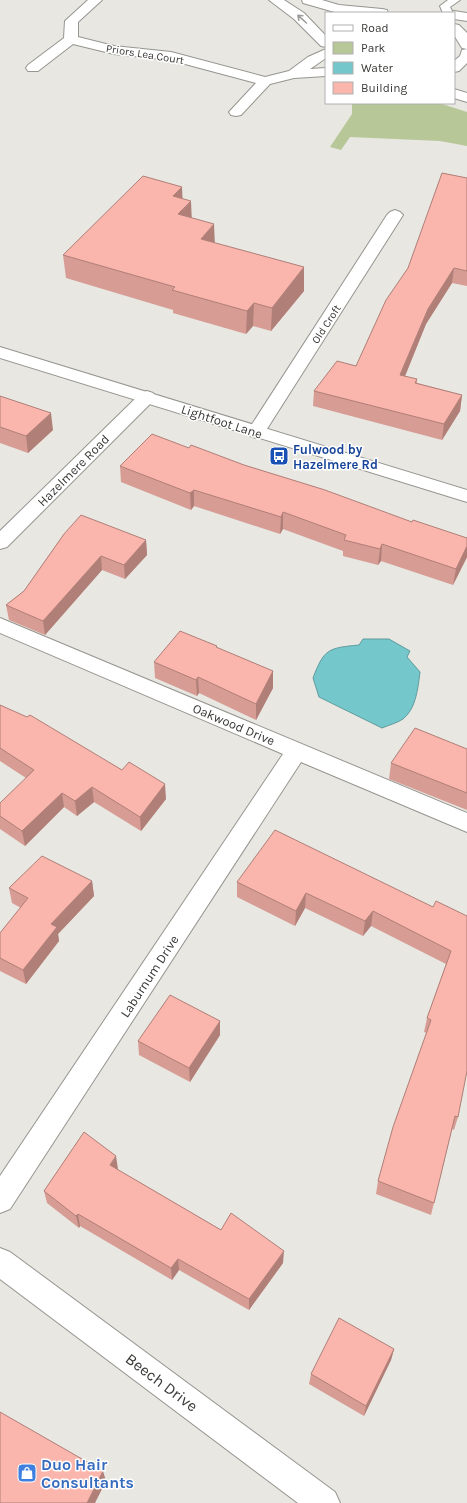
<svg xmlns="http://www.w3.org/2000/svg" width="467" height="1503" font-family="Karla,sans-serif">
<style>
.green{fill:#b7c797}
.water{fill:#74c7ca;stroke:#629c9e}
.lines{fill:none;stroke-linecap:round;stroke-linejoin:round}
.service-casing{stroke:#969590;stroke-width:2}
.minor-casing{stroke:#969590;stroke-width:2}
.tertiary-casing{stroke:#969590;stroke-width:2}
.secondary-casing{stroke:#969590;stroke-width:2}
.service{fill:#fff;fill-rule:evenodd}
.minor{fill:#fff;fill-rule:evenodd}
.tertiary{fill:#fff;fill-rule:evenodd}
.secondary{fill:#fff;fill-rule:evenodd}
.wall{fill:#d79c94}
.shaded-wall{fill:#af7f78}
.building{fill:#fab5ac;stroke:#af7f78}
.oneway{stroke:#9c9c9a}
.labels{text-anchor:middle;stroke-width:3;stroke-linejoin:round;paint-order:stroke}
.far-street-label{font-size:11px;fill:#383836;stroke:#fff}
.street-label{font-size:13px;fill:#383836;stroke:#fff}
.transit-label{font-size:13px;font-weight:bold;fill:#164399;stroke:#fff;text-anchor:start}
.near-street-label{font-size:16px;fill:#383836;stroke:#fff}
.near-shop-label{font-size:16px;font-weight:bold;fill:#366cbe;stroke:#fff;text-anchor:start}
</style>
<rect width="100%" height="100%" fill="#e8e7e2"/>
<!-- green -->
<path class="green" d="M352,103H439L467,112V146L440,141L350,137L341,150L330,147L352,114Z"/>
<!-- water -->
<path class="water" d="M363,639H389L410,651L407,657L420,672C418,688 416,709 403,719C397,723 389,725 382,728L319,697L313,678C324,649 328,648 359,645Z"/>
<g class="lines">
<!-- service casing -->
<g class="service-casing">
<path id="service" d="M448,0H460L450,7L453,13H443L440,6Z"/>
</g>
<!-- minor casing -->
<g class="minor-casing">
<path id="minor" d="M88,0H102L78,22V37L114,46L171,52L265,77L289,71L308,57L326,49V58L310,69L326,68V76L294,78L270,84L241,115L236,116L231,115L229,112L256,83L170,60L114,54L73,44L38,71H28L26,68L28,65L64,38L65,21Z
M395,210L400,212L403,215L265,432L262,436L256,438L250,436L247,432L387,215L390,212Z
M147,391L153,393L156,397L153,401L7,547L0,549V531L141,393Z
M0,618L467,813V832L301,762L10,1209L0,1213V1176L283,754L0,633Z
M0,1248L10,1252L335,1492L340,1503H298L0,1279Z"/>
</g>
<!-- tertiary casing -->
<g class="tertiary-casing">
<path id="tertiary" d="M0,347L467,490V502L0,358Z"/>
</g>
<!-- secondary casing -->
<g class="secondary-casing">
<path id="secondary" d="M269,0H284L304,13L326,36V47L321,46L294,19Z
M302,0H322L339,5L382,9L387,10L388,13H338L303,3Z
M454,11L467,13V21L454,19V13H449Z
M454,24L459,25L467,33V63L459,71L454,72V61L460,56L462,50L467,49L462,48L454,35Z
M454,89L467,93V102L454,98Z"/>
</g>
<!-- service -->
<use href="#service" class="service"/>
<!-- minor -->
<use href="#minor" class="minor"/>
<!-- tertiary -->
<use href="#tertiary" class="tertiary"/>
<!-- secondary -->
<use href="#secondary" class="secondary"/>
</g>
<!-- wall -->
<path class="wall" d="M467,178V286L452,283L426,324L405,376L417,379V383L462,395L460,411L442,440L313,406L314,391L356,366L408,268Z
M182,199L192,218L215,243L304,291L271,331L253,326L246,334L173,313V310L66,278L63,255Z
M0,396L53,430L28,453L0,443Z
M189,448L244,465L412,522L467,538V557L453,585L381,561L378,565L343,556V551L283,529L280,534L194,506L191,510L121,482L120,466Z
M64,534L146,540L147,555L125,579L102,570L45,635L9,620L6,605L24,591Z
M217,648L273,671V688L256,720L199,693L197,696L155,678L154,662Z
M0,705L166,799L141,831L94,802L77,816L64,807L25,846L0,829V803L26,778L0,761Z
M467,749V810L389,779L391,763Z
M92,881L94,896L58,934L59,941L26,984L0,971V933L21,908L12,903L9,888Z
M237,882L433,907L467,916L458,1117L454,1130L452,1129L431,1215L376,1194L378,1181L427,1033L424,1032L427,1018L446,964L371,926L363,936L305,908L295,926L237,897Z
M220,1035L190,1082L139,1055L138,1041Z
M118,1169V1170L221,1230L283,1263L249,1310L179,1270L172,1280L80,1226L79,1228L47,1203L44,1191Z
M394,1349L391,1360L364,1416L309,1384L311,1374Z"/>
<!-- shaded-wall -->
<path class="shaded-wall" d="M182,187L183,210L191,201L192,224L174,219L173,196Z
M214,224L215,247L201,239Z
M304,267V291L271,331L272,308Z
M454,268L452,283L426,324L399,391L400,375L428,309Z
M254,303L253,326L246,334L247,311Z
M462,395L460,411L442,440L444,424Z
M51,413L53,430L28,453L26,436Z
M194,490V506L191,510L190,493Z
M283,512V529L280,534L281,517Z
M146,540L147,555L125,579L124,565Z
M382,544L381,561L378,565L380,549Z
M467,546V557L453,585L456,569Z
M101,556L102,570L45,635L43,621Z
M273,671V688L256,720V704Z
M198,677L199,693L197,696L196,680Z
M165,784L166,799L141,831L140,817Z
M92,787L94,802L77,816L75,801Z
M62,793L64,807L25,846L22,831Z
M92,881L94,896L58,934L59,941L26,984L23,970L51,924Z
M306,893L305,908L295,926L296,911Z
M373,911L371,926L363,936L365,921Z
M220,1021V1035L190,1082L189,1068Z
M116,1156L118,1169L112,1178L110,1165Z
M78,1214L80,1226L79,1228L76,1216Z
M284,1251L283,1263L249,1310V1299Z
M178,1259L179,1270L172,1280L171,1268Z
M394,1349L391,1360L364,1416L366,1406Z
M103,1471L106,1481L95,1503H87Z"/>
<!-- building -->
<path class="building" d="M442,173L467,178V271L454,268L428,309L400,375L417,379L415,383L462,395L444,424L314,391L337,361L356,366L386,300L408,268Z
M143,176L182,187L173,196L191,201L178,214L214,224L201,239L304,267L272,308L254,303L247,311L172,290L175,287L63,255Z
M0,396L51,413L26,436L0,427Z
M152,434L189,448L191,445L244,465L325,490L412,522L413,520L467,538V546L456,569L382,544L380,549L344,540L346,535L283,512L281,517L194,490L190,493L120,466Z
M81,515L146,540L124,565L101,556L43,621L6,605L24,591L64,534Z
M180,631L217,646L216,647L273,671L256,704L198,677L196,680L154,662Z
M0,705L27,717L30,715L122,770L129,762L165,784L140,817L92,787L75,801L62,793L22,831L0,816V803L34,770L0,748Z
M415,728L467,749V793L391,763Z
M275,830L433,907L436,901L467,916V1071L458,1117L455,1116L434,1203L378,1181L393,1127L431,1020L427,1018L451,951L373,911L365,921L306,893L296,911L237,882Z
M42,856L92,881L51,924L57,927L23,970L0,958V933L28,898L9,888Z
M170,995L220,1021L189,1068L138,1041Z
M84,1132L116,1156L110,1165L221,1230L231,1213L284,1251L249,1299L178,1259L171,1268L78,1214L76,1216L44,1191Z
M339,1318L394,1349L366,1406L311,1374Z
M0,1412L103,1471L87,1503H0Z"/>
<!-- one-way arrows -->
<defs><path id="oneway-shaft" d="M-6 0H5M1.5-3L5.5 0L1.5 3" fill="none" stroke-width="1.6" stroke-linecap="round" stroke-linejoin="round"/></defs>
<use class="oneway" href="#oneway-shaft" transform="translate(302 19) rotate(-138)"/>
<!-- icons -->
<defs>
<g id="bus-square" transform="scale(1)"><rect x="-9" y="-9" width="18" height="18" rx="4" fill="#1a4fb4" stroke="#fff"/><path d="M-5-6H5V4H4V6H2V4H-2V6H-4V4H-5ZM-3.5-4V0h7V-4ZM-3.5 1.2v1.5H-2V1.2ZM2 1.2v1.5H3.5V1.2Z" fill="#fff"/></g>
<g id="shop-square" transform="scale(1)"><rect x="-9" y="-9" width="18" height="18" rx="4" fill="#3f7fe0" stroke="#fff"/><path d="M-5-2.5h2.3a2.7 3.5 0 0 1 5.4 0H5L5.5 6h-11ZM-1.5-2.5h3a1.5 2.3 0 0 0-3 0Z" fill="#fff"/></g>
</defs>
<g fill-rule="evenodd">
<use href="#bus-square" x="279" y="456"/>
<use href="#shop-square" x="27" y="1473"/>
</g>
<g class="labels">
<!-- far-street labels -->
<g class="far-street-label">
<text transform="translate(145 54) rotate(9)" y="4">Priors Lea Court</text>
<text transform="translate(326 324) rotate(-57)" y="4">Old Croft</text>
</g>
<!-- street labels -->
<g class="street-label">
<text transform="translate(222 421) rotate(18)" y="5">Lightfoot Lane</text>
<text transform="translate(73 470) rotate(-45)" y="5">Hazelmere Road</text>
<text transform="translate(234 724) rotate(23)" y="5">Oakwood Drive</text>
<text transform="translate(149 976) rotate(-57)" y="5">Laburnum Drive</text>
</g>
<!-- transit labels -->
<g class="transit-label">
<text x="293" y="454">Fulwood by<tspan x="293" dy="15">Hazelmere Rd</tspan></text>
</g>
<!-- near-street labels -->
<g class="near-street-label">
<text transform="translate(162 1382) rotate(37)" y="6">Beech Drive</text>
</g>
<!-- near-shop labels -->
<g class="near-shop-label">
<text x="41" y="1470">Duo Hair<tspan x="41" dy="18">Consultants</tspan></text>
</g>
</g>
<!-- legend -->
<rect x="325" y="12" width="130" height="92" fill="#ffffff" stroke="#afafaf"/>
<rect x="333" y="25" width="20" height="6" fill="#ffffff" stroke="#afafaf"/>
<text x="361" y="32" font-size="12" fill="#383836">Road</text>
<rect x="333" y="42" width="20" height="12" fill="#b7c797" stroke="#afafaf"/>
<text x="361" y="52" font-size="12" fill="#383836">Park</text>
<rect x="333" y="62" width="20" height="12" fill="#74c7ca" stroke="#afafaf"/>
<text x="361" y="72" font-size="12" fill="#383836">Water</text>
<rect x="333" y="82" width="20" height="12" fill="#fab5ac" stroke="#afafaf"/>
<text x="361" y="92" font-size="12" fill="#383836">Building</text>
</svg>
